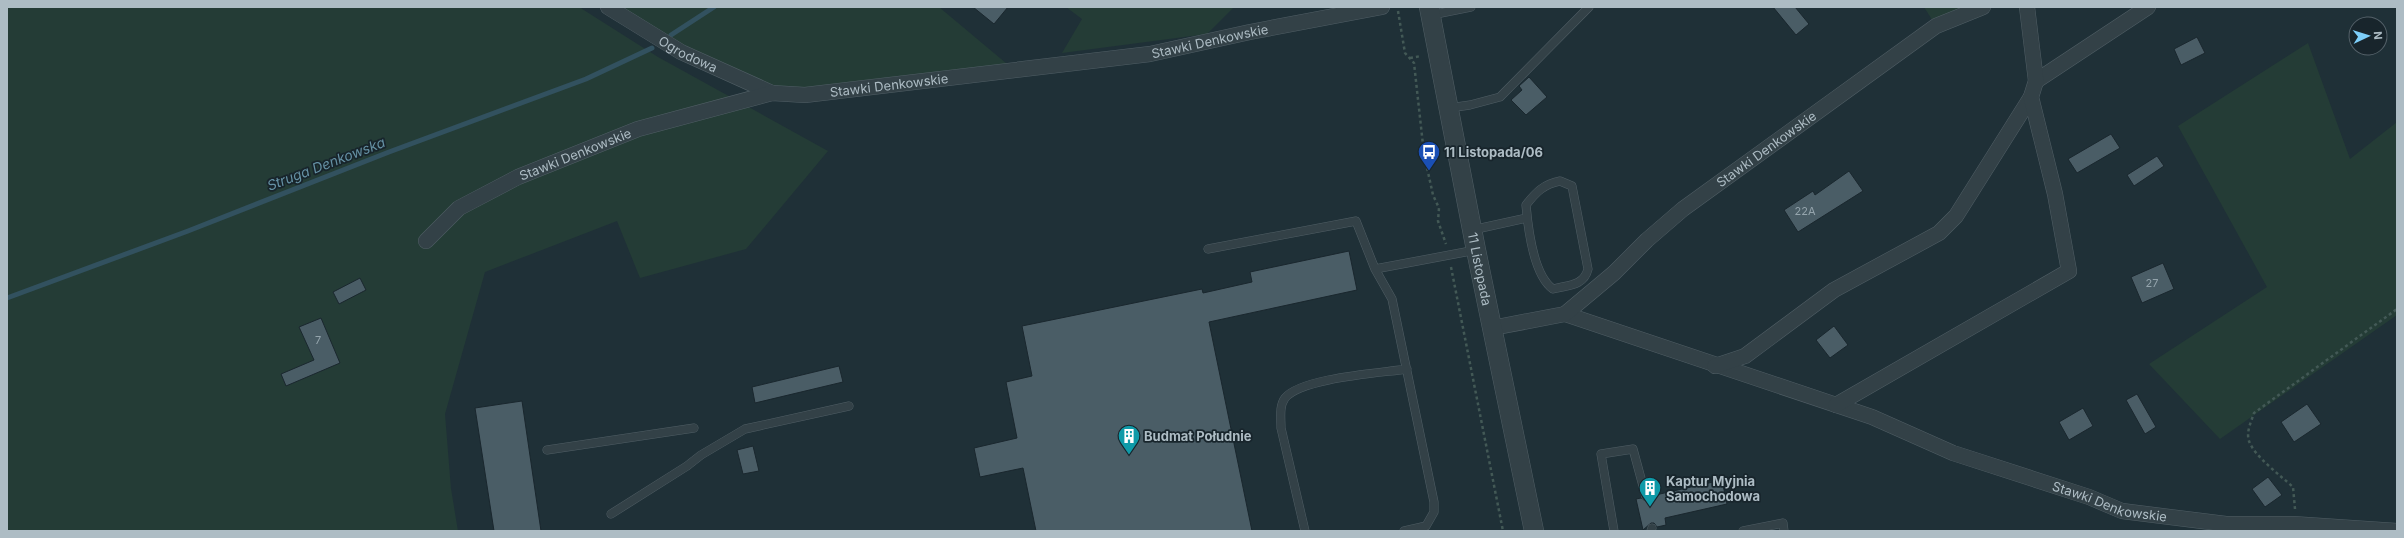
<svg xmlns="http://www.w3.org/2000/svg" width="2404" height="538" font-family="Inter,sans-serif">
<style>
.green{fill:#243c36}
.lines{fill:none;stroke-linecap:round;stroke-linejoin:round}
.stream{stroke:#32515f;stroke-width:5}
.building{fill:#4a5d66;stroke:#1a272e}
.service-casing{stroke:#505e65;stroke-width:9}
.minor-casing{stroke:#505e65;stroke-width:16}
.tertiary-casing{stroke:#505e65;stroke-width:20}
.path{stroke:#435956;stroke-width:2.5;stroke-dasharray:3 3;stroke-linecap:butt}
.service{stroke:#334147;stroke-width:8}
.minor{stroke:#334147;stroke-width:15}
.tertiary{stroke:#334147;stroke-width:19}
.labels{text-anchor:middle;stroke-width:3.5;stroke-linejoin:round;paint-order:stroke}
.number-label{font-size:11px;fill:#94a4ac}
.street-label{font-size:13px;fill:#adbcc4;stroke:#18252c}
.poi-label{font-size:13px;font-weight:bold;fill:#adbcc4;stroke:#18252c;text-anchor:start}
.water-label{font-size:14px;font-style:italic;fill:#6591a4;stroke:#18252c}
</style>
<rect width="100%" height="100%" fill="#1f3037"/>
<!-- green -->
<path class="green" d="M7,7H579L658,57L828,151L746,249L640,278L617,221L485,272L445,414L451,489L458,531H7Z
M608,7H939L1013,69L772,93Z
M1066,7H1234L1207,34L1062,53L1082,19Z
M1924,7H1983L1936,26Z
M2308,43L2350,159L2397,122V315L2220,439L2149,364L2267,287L2178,126Z"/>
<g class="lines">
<!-- stream -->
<path class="stream" d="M671,35L714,7
M7,298L188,231L389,152L586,79L652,48"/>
</g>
<!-- building -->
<path class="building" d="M973,7H1008L994,24Z
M1773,7H1795L1809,24L1796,35Z
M2197,37L2205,53L2181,65L2174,49Z
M1529,77L1547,97L1526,115L1511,100L1522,90L1519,86Z
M2111,134L2120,148L2077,173L2068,159Z
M2157,156L2164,166L2134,186L2127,175Z
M1849,171L1863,191L1798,232L1784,210L1813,191L1815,195Z
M1349,251L1357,290L1209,322L1252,531H1036L1023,468L980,477L974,448L1017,438L1006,382L1032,376L1022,326L1202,289L1203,293L1252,282L1250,272Z
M2163,263L2174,289L2142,303L2131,277Z
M360,278L366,290L339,304L333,292Z
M321,318L340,363L286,386L281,374L314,360L299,327Z
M1834,326L1848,345L1830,358L1816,340Z
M839,366L843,382L755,403L752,387Z
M2137,394L2156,427L2145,434L2126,400Z
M522,401L541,531H494L475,408Z
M2307,404L2321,424L2294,442L2281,422Z
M2083,408L2093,426L2069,440L2059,422Z
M753,446L759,471L743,474L737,450Z
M2268,477L2282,495L2265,507L2252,489Z
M1722,480L1727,504L1665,518L1666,525L1657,527L1654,523H1651L1643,530L1636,499L1641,498L1647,502L1651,496Z"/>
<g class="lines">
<!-- service casing -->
<g class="service-casing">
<path id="service" d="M1431,15L1471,7
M1449,108L1470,105L1500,97L1589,7
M1560,181L1572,186L1588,269C1584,286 1568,285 1553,289C1533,275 1528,228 1526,205C1536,192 1544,184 1560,181Z
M1472,230L1527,218
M1208,249L1356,221L1375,269L1476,250
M1375,269L1392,299L1434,502V512L1426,526L1404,531
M547,450L694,428
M611,514L687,466L701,455L745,429L849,406
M1305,531L1281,428C1281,418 1279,406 1285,398C1301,378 1380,373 1407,369
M1614,531L1601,454L1633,449L1646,497
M1651,531L1652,528
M1743,531L1783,523L1784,531"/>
</g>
<!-- minor casing -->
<g class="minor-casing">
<g id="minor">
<path id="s1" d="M608,7L681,52L772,93"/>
<path d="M2036,81L2148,7"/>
<path id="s2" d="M426,241L459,208L518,177L638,129L772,93L805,95L1150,54L1250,32L1382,7"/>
<path id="s3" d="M1565,314L1872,417L1953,453L2089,497L2122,511L2226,524H2293L2397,531"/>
<path id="s4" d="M1492,328L1565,314L1614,273L1647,240L1683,209L1936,26L1983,7"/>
<path d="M1715,366L1745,356L1834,290L1939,233L1956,216L2031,97"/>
<path d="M1836,405L2069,271L2055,194L2031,97L2036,81L2027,7"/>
</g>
</g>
<!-- tertiary casing -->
<g class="tertiary-casing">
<g id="tertiary">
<path id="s5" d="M1429,7L1476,250L1534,531"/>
</g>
</g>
<!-- path -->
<path class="path" d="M1398,11L1405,53L1414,63L1424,154L1433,195L1439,208L1438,221L1446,244
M1410,58L1421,56
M1451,267L1503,531
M2295,509L2293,487C2281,476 2254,456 2249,441C2246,432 2251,422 2254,413L2397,309"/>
<!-- service -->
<use href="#service" class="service"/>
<!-- minor -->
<use href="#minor" class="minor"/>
<!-- tertiary -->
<use href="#tertiary" class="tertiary"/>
</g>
<!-- icons -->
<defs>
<g id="bus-pin" transform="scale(1.15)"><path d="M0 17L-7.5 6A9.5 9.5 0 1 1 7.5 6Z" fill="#1a4fb4" stroke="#18252c"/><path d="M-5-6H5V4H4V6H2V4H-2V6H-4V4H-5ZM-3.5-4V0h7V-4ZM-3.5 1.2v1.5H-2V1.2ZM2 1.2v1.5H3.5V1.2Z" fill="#fff"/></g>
<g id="building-pin" transform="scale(1.15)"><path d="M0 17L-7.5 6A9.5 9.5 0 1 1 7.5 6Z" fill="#0f9aa8" stroke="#18252c"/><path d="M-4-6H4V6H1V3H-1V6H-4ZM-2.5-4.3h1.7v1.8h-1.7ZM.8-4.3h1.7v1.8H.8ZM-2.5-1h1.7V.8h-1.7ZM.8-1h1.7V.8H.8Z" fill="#fff"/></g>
</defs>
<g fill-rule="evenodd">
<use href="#bus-pin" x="1429" y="152"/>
<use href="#building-pin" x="1129" y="436"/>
<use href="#building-pin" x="1650" y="488"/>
</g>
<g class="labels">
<!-- number labels -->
<g class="number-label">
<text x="1805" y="215">22A</text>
<text x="2152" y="287">27</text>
<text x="318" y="344">7</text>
</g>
<!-- street labels -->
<g class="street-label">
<text dy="5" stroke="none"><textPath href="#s2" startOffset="823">Stawki Denkowskie</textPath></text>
<text dy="5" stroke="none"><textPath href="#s1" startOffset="93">Ogrodowa</textPath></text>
<text dy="5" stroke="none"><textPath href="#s2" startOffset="499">Stawki Denkowskie</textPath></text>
<text dy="5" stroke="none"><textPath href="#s4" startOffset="335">Stawki Denkowskie</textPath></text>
<text dy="5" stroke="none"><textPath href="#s2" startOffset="175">Stawki Denkowskie</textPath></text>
<text dy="5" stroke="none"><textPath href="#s5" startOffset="267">11 Listopada</textPath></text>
<text dy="5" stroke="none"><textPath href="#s3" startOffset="577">Stawki Denkowskie</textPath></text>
</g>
<!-- poi labels -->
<g class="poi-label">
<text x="1444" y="157">11 Listopada/06</text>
<text x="1144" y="441">Budmat Południe</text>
<text x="1666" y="486">Kaptur Myjnia<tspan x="1666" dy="15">Samochodowa</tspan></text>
</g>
<!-- water labels -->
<g class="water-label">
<text transform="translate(326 164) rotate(-21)" y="5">Struga Denkowska</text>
</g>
</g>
<!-- border -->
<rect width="2404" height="538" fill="none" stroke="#adbcc4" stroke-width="16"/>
<!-- north arrow -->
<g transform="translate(2368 36) rotate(86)"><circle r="19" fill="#18252c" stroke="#546169"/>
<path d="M0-3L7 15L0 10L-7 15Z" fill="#7dcef9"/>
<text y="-6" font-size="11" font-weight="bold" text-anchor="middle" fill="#adbcc4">N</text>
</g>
</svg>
